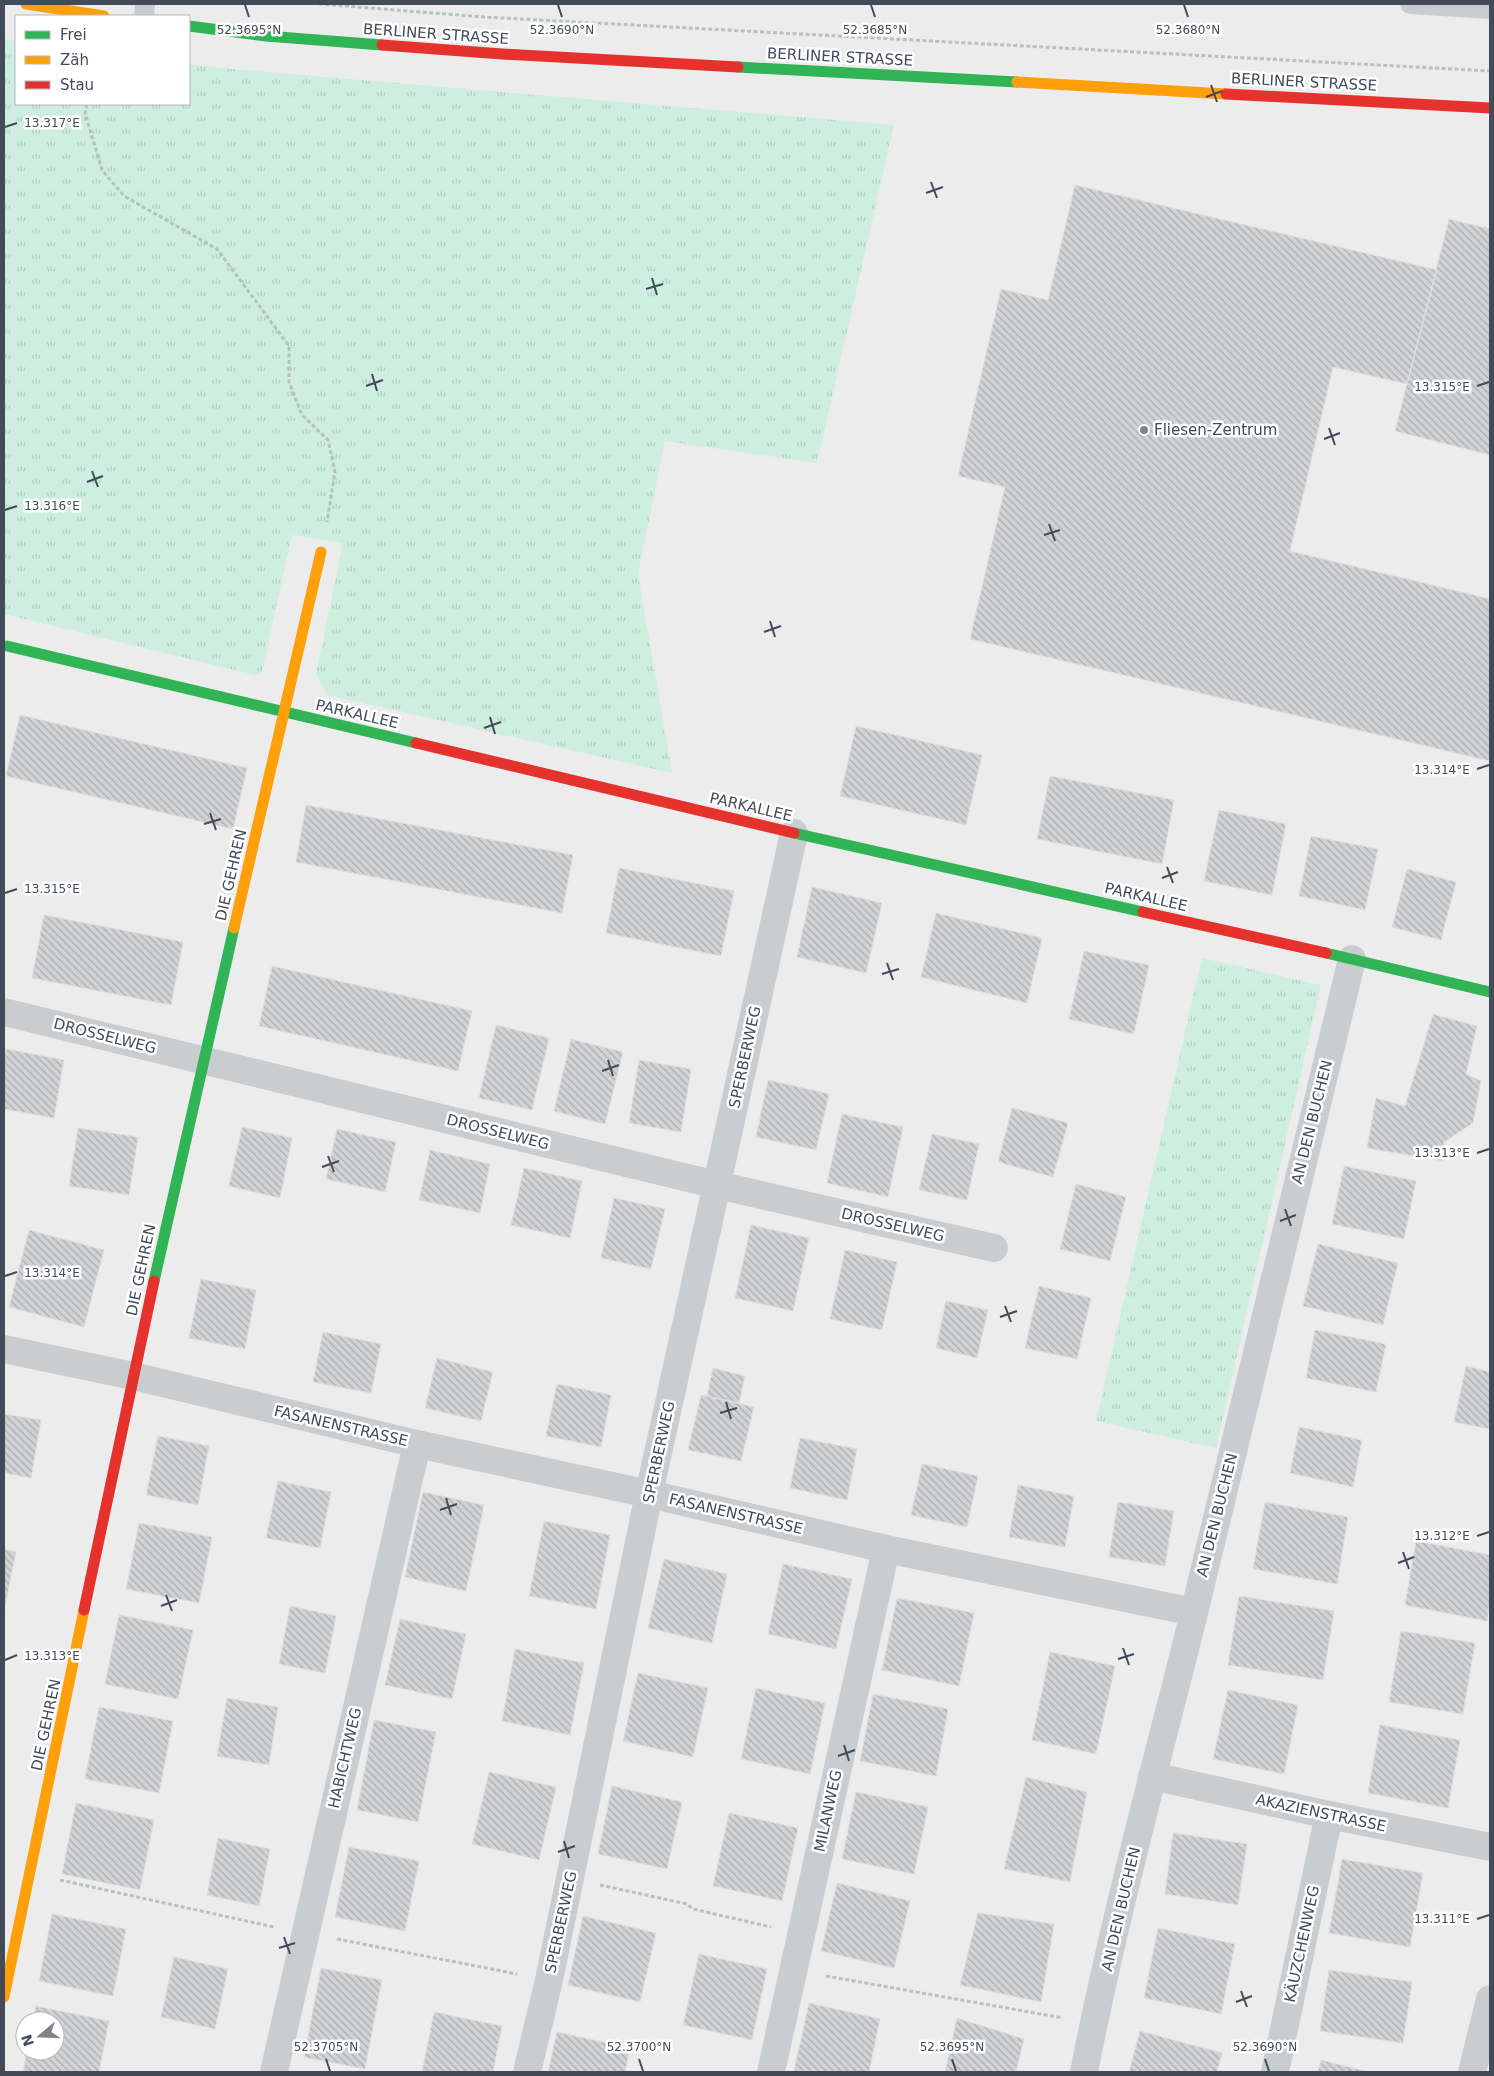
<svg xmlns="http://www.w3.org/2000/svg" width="1494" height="2076" font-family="'DejaVu Sans',sans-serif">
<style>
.grass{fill:url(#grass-tufts)}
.building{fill:url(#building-back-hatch);stroke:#dededf}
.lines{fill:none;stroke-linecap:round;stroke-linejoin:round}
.path{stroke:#b5c2c1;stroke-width:3;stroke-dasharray:4 2.5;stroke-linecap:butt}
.lane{stroke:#cacdd0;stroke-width:20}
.street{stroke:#cacdd0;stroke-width:28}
.fast{stroke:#30b455;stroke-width:11}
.slow{stroke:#ff9f0a;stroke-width:11}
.jam{stroke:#e5322d;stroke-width:11}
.ticks{fill:none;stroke:#434b59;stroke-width:2}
.poi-dot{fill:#7e838c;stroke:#fff;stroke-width:2}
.labels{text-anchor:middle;stroke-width:5;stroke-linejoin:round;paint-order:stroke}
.street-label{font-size:15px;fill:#434b59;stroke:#fff}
.poi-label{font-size:15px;fill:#434b59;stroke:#fff;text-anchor:start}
.ticks-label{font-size:12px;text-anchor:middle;fill:#434b59;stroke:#fff;stroke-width:5;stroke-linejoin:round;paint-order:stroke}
</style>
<defs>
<pattern id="grass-tufts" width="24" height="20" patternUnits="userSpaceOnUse" patternTransform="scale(1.25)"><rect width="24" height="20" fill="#ceeedf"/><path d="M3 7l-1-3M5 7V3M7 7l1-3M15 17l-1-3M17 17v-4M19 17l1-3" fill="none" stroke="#b2cec2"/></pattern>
<pattern id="building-back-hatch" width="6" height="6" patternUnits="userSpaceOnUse" patternTransform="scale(1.25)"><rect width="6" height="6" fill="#d2d3d5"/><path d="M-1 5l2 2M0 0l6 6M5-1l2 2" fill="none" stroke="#acadb0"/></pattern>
</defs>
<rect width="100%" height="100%" fill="#edecec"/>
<!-- grass -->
<path class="grass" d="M4,39L16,41V104H189V64L231,69L894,125L817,463L665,441L638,574L672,773L327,695L316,674L343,543L292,535L262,672L255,675L4,614Z
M1202,958L1321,985L1216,1448L1096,1421Z"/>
<!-- building -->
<path class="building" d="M1075,185L1437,270L1407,384L1333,367L1290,551L1490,599V761L970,639L1005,487L958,476L1001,289L1048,300Z
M1449,219L1490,229V455L1395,431Z
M20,715L247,768L233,829L6,776Z
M856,726L982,755L966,825L840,796Z
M1050,776L1174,800L1162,864L1037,839Z
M306,805L573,855L562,913L296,862Z
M1219,810L1286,824L1272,895L1204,881Z
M1311,836L1378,849L1365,910L1299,896Z
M619,868L734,891L721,956L606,933Z
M1407,869L1456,882L1441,940L1392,927Z
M812,887L882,903L866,973L797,957Z
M936,913L1042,938L1027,1003L921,977Z
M44,915L183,942L171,1005L32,978Z
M1084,951L1149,965L1134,1034L1069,1019Z
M272,966L472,1011L458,1071L259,1026Z
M1433,1014L1477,1026L1466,1074L1481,1081L1473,1123L1444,1142L1443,1161L1367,1148L1376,1098L1405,1106Z
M496,1025L549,1038L532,1110L479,1098Z
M571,1039L623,1052L605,1124L554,1111Z
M6,1049L64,1060L54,1118L4,1109V1060Z
M639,1060L691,1069L681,1132L629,1123Z
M768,1080L829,1094L816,1150L756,1137Z
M1012,1108L1068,1123L1053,1177L998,1162Z
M842,1114L903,1127L888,1197L827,1183Z
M242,1127L292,1138L280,1198L229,1186Z
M78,1128L138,1137L129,1195L69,1186Z
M337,1129L396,1142L385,1192L326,1179Z
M932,1134L979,1144L967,1200L919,1190Z
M430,1150L490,1164L480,1213L419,1200Z
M1344,1166L1416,1181L1404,1239L1332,1224Z
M524,1168L582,1181L570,1238L511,1225Z
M1076,1184L1126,1197L1110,1261L1060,1249Z
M614,1198L665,1209L651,1269L601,1258Z
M751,1225L809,1238L793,1311L735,1298Z
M29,1230L104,1250L84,1327L9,1307Z
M1318,1244L1398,1263L1383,1325L1303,1306Z
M845,1250L897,1262L882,1330L830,1319Z
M201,1279L256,1290L245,1349L189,1338Z
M1039,1286L1091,1298L1077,1359L1025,1348Z
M946,1301L988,1310L977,1358L936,1348Z
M1315,1330L1386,1344L1376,1392L1306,1378Z
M323,1332L381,1344L371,1393L313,1382Z
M437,1358L493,1372L481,1421L425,1408Z
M1466,1366L1490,1372V1429L1454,1422Z
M713,1368L745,1376L739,1403L707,1396Z
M557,1384L611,1395L601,1447L546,1436Z
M701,1395L754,1407L741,1461L688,1450Z
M4,1414L41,1420L31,1478L4,1473Z
M1299,1427L1362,1440L1353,1487L1290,1473Z
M158,1436L209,1446L198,1505L146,1495Z
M800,1438L857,1449L847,1500L790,1488Z
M922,1464L978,1476L967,1527L911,1515Z
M278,1481L331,1492L320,1548L266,1538Z
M1018,1485L1074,1496L1065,1547L1009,1537Z
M423,1492L484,1505L466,1591L405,1577Z
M1118,1502L1174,1511L1165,1566L1109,1557Z
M1265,1502L1348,1517L1337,1584L1253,1569Z
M544,1521L610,1535L596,1609L529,1596Z
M139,1523L212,1537L199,1603L126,1589Z
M1416,1541L1490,1555V1603L1487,1621L1405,1605Z
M4,1549L16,1552L4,1611Z
M664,1559L727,1574L712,1643L648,1628Z
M783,1564L852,1579L836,1649L768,1634Z
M1239,1596L1334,1611L1323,1680L1228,1665Z
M897,1598L974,1613L959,1686L882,1670Z
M290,1606L336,1616L325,1673L279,1664Z
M119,1615L193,1630L178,1699L105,1684Z
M400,1619L466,1634L452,1699L385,1685Z
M1401,1631L1475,1643L1463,1714L1389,1702Z
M515,1649L584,1663L570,1735L502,1721Z
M1050,1652L1115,1666L1096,1754L1032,1740Z
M638,1673L708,1688L693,1757L623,1741Z
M756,1688L825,1703L810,1774L741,1759Z
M1228,1690L1298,1705L1284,1774L1213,1759Z
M873,1694L948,1709L936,1776L860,1761Z
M227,1698L278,1707L269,1765L217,1756Z
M99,1707L173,1721L159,1793L85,1779Z
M374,1720L436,1732L418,1822L357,1810Z
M1380,1725L1460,1740L1448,1808L1368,1793Z
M489,1772L556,1787L539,1860L472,1844Z
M1026,1777L1087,1792L1070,1882L1004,1869Z
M612,1786L682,1802L667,1869L598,1854Z
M856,1792L928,1807L914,1874L842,1859Z
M76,1803L154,1820L140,1890L62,1874Z
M729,1813L798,1828L782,1901L713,1886Z
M1173,1833L1247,1844L1238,1905L1165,1894Z
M218,1838L270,1849L259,1906L207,1895Z
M349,1847L419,1861L405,1931L335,1917Z
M1342,1859L1423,1873L1410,1947L1329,1933Z
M837,1883L910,1901L894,1968L821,1951Z
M978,1913L1054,1924L1041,2002L960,1985Z
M52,1914L126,1929L113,1996L39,1981Z
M583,1916L656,1933L640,2002L568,1985Z
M1158,1928L1235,1944L1221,2014L1144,1998Z
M699,1954L767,1969L752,2040L683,2025Z
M174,1957L228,1969L215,2029L161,2017Z
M321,1968L382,1980L365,2069L304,2057Z
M1329,1970L1412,1982L1403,2043L1320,2031Z
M809,2003L880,2019L869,2072L794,2071Z
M36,2006L109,2021L99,2072H23L27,2051H55V2021H33Z
M434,2012L502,2026L493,2072H422Z
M957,2018L1024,2039L1016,2072H945Z
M1140,2031L1222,2053L1217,2072H1129Z
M557,2032L630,2048L625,2072H548Z
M1321,2060L1369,2072H1318Z"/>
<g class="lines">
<!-- path -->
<path class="path" d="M319,4L484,17L1490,71
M87,104L85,113L102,170L124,196L217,249L289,346V382L302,415L328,440L335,472L327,522
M60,1880L274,1927
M600,1885L687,1904L693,1909L771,1927
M337,1939L517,1974
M826,1976L1063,2018"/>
<!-- lane -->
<path class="lane" d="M1410,4L1490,9
M144,16L145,4"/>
<!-- street -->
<path class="street" d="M4,1012L717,1185L994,1248
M4,1349L133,1376L417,1444L649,1494L886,1549L1194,1612
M1152,1776L1329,1815L1490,1847
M274,2072L417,1444
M527,2072L549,1980L649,1494L794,833
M771,2072L886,1549
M1084,2072C1114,1918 1156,1766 1194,1613C1248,1396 1299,1177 1352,959
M1275,2072L1329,1815
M1472,2072L1490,1999"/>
<!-- fast -->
<path class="fast" d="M189,26L266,36L382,45
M738,67L1017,82
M7,646L416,743
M794,833L1143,912
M1326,953L1490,992
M154,1281L234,928"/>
<!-- slow -->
<path class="slow" d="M26,4L104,16
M1017,82L1226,94
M234,928L321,552
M4,1997L84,1610"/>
<!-- jam -->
<path class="jam" d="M382,45L502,54L738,67
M1226,94L1490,108
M416,743L794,833
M1143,912L1326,953
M84,1610L154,1281"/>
</g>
<!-- ticks -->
<path class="ticks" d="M245,5L249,17M558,5L562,17M871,5L875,17M1184,5L1188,17M1211,85L1217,102M1206,97L1222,91M5,127L17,123M931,182L937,198M926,193L943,187M652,278L657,295M646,289L663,284M372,374L377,391M366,386L383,380M1477,386L1489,382M1329,428L1335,445M1324,439L1340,433M92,471L98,487M87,482L103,476M5,510L17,506M1049,524L1055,541M1044,535L1060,530M770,621L775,637M764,632L781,626M490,717L495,734M484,728L501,722M1477,769L1489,765M210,813L216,830M204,824L221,819M1167,867L1173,883M1162,878L1178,872M5,893L17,889M887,963L893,980M882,974L899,969M608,1060L613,1076M602,1071L619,1065M1477,1153L1489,1149M328,1156L334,1172M322,1167L339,1161M1285,1209L1291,1226M1280,1221L1296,1215M5,1276L17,1272M1005,1306L1011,1322M1000,1317L1017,1311M726,1402L731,1419M720,1413L737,1408M446,1498L451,1515M440,1510L457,1504M1477,1536L1489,1532M1403,1552L1409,1569M1398,1563L1414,1557M166,1595L172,1611M161,1606L177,1600M1123,1648L1129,1665M1118,1659L1134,1654M5,1660L17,1655M844,1745L849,1761M838,1756L855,1750M564,1841L569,1858M558,1852L575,1846M1477,1919L1489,1915M284,1937L290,1954M279,1948L295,1943M1241,1991L1247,2007M1236,2002L1252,1996M326,2059L330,2071M639,2059L643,2071M952,2059L956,2071M1265,2059L1269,2071"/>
<!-- markers -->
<circle class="poi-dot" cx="1144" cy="430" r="5"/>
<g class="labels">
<!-- street labels -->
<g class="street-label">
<text transform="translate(436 34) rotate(4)" y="5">BERLINER STRASSE</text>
<text transform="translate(840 57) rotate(3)" y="5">BERLINER STRASSE</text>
<text transform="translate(1304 82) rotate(3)" y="5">BERLINER STRASSE</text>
<text transform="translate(357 714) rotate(13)" y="5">PARKALLEE</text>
<text transform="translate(751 807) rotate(13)" y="5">PARKALLEE</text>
<text transform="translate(231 875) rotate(-77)" y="5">DIE GEHREN</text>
<text transform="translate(1146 897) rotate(13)" y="5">PARKALLEE</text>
<text transform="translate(105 1036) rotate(14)" y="5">DROSSELWEG</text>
<text transform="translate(745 1057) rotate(-78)" y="5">SPERBERWEG</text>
<text transform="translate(1312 1122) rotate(-76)" y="5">AN DEN BUCHEN</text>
<text transform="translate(498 1132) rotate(14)" y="5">DROSSELWEG</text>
<text transform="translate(893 1225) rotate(13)" y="5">DROSSELWEG</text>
<text transform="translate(141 1270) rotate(-78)" y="5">DIE GEHREN</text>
<text transform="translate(341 1426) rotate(13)" y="5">FASANENSTRASSE</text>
<text transform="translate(659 1452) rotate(-78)" y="5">SPERBERWEG</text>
<text transform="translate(736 1514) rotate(13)" y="5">FASANENSTRASSE</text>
<text transform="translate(1217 1515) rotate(-76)" y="5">AN DEN BUCHEN</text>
<text transform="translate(46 1725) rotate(-78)" y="5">DIE GEHREN</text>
<text transform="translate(345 1758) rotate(-77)" y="5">HABICHTWEG</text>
<text transform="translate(828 1811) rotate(-78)" y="5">MILANWEG</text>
<text transform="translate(1321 1813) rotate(12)" y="5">AKAZIENSTRASSE</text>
<text transform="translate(1121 1909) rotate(-77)" y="5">AN DEN BUCHEN</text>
<text transform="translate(561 1922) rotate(-78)" y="5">SPERBERWEG</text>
<text transform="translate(1302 1944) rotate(-78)" y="5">KÄUZCHENWEG</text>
</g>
<!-- poi labels -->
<g class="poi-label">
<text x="1154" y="435">Fliesen-Zentrum</text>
</g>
</g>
<g class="ticks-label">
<text x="249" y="34">52.3695°N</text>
<text x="562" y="34">52.3690°N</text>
<text x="875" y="34">52.3685°N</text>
<text x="1188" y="34">52.3680°N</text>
<text x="52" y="127">13.317°E</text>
<text x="1442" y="391">13.315°E</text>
<text x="52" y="510">13.316°E</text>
<text x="1442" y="774">13.314°E</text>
<text x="52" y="893">13.315°E</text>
<text x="1442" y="1157">13.313°E</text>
<text x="52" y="1277">13.314°E</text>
<text x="1442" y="1540">13.312°E</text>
<text x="52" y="1660">13.313°E</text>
<text x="1442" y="1923">13.311°E</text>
<text x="326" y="2051">52.3705°N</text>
<text x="639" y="2051">52.3700°N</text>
<text x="952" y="2051">52.3695°N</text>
<text x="1265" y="2051">52.3690°N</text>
</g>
<!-- border -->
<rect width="1494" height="2076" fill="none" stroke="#434b59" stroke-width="10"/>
<!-- legend -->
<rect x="15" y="15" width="175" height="90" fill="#ffffff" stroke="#b4b7bd"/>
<rect x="25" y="31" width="25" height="8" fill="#30b455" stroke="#b4b7bd"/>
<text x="60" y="40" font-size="15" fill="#434b59">Frei</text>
<rect x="25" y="56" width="25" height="8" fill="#ff9f0a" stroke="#b4b7bd"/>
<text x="60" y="65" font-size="15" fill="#434b59">Zäh</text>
<rect x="25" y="81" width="25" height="8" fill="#e5322d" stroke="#b4b7bd"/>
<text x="60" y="90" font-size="15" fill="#434b59">Stau</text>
<!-- north arrow -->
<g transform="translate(40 2036) rotate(251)"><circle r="24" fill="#ffffff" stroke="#b4b7bd"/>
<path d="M0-4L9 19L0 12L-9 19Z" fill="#7e838c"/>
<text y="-8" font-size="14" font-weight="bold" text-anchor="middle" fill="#434b59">N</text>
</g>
</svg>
